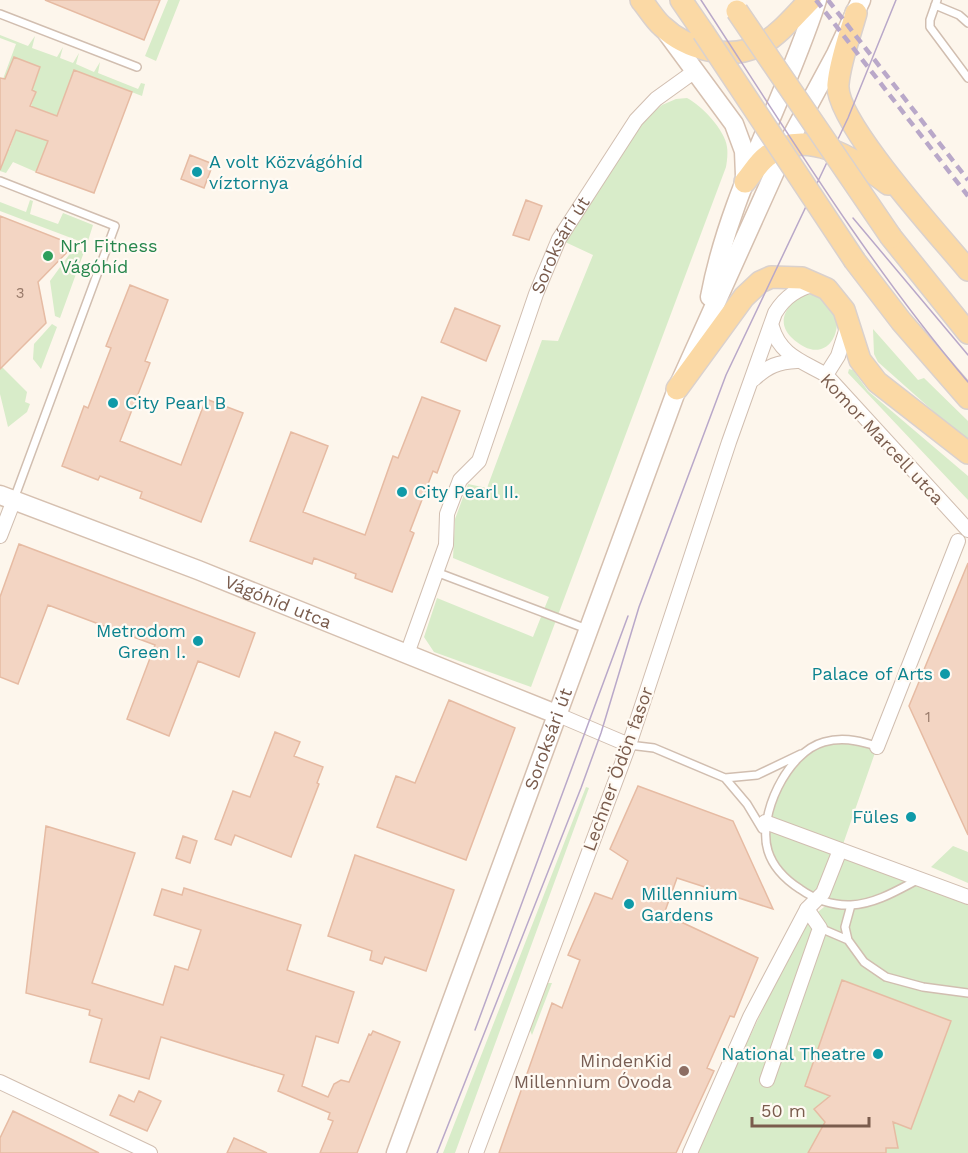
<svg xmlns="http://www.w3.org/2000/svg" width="968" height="1153" font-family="'Work Sans',sans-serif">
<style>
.green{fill:#d8ecc9}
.building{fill:#f3d5c3;stroke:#e6bba3;stroke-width:1.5}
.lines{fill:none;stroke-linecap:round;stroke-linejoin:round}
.lane-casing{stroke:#d1beb0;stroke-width:10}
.street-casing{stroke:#d1beb0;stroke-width:16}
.secondary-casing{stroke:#d6c0b0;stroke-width:21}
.primary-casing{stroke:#dad1cd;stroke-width:24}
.lane{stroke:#fff;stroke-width:7}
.street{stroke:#fff;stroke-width:14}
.secondary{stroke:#fff;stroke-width:18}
.primary{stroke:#fbd9a5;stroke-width:21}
.tram{stroke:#b9a8c9;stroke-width:1.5}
.rail{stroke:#b9a8c9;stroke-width:4.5;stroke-dasharray:9 6;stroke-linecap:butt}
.primary-bridge-casing{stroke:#dad1cd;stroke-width:24;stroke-linecap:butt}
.primary-bridge{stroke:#fbd9a5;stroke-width:21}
.culture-dot{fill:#0f9aa8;stroke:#fffaf3;stroke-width:2}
.leisure-dot{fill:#2e9e5b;stroke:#fffaf3;stroke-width:2}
.education-dot{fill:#8d6e63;stroke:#fffaf3;stroke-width:2}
.labels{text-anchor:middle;stroke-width:4.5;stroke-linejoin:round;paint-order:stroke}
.number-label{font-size:15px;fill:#987a6a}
.culture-label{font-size:18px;fill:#0d838f;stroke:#fffaf3;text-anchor:start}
.leisure-label{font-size:18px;fill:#27864d;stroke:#fffaf3;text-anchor:start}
.street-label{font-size:18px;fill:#7a5c4d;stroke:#fffaf3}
.education-label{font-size:18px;fill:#785e54;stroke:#fffaf3;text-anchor:end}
</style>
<rect width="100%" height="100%" fill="#fdf6ec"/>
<!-- green -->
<path class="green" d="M168,0H180L156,61L145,56Z
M0,35L28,46L35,36L32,48L57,57L63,47L60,58L73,63L79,53L76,64L94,72L100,62L98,73L138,89L141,83L145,84L142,96L74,70L58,116L31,106L36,92L32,90L40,67L14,57L5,80L3,79L16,44L0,38Z
M687,98C701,105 725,130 727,147C728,153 727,161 726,167L531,687L434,652L424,637L437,598L533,637L549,597L453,558L455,519L468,484L487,488L542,340L558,341L593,255L563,241L641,123L662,105L676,99Z
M17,128L43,139L46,133L51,135L36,172L13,162L6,173L0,171V147L9,150Z
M30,200L33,201L30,214L58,224L63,213L93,225L87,244L0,211V202L26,212Z
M74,248L84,252L60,318L55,316L50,281Z
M806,294C859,294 837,382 791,337C774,320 790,301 806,294Z
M52,324L57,327L41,369L33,359L34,344Z
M873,329L918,380L924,378L968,421V442L878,362L874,354Z
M2,367L27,392L25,402L30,404L27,412L8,427L0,394V369Z
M849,369L853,370L868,391L968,476V500L848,373Z
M835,739L877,747L841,850L912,883L968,905V1153H695L803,924L829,903C804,896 766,863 765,835C764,813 788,766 805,752C813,746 826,743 835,739Z
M586,787L589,788L455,1153H443Z
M953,846L968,852V883L931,867Z
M546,983H552L532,1035L529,1028Z"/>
<!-- building -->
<path class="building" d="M45,0H160L144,40Z
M14,57L40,67L32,90L36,92L30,106L57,116L74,70L132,92L94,193L36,172L48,141L16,130L0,170V78L5,79Z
M190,155L213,164L204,188L181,179Z
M526,200L542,206L529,240L513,235Z
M0,216L74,245L38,282L46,323L0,369Z
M130,285L168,300L145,361L150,363L120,441L181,465L206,399L243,413L201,522L140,498L142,492L100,476L98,480L62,466L84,406L88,408L111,348L106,346Z
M455,308L500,326L486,361L441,342Z
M422,397L460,411L437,473L433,471L410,531L414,533L392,592L355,578L356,574L314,558L312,564L250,541L291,432L328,446L303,512L365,535L393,456L398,458Z
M19,544L255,633L239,677L198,661L169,736L127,719L155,645L48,605L18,684L0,677V597Z
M968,563V835L909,706Z
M449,700L515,728L466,860L377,827L396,776L415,783Z
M275,732L300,742L294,756L323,767L317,783L319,784L291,857L235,835L231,845L215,839L233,791L250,797Z
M638,786L733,821L773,909L677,878L664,914L758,958L734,1017L730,1016L707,1068L714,1071L676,1153H499L552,1003L562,1008L580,960L568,955L595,893L612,899L628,861L610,849Z
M46,826L135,853L92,983L163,1005L175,966L188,970L201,930L154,915L162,889L182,895L184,888L301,925L287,970L354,992L338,1043L316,1036L302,1086L328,1097L334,1084L341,1080L349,1082L369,1034L371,1035L373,1031L400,1042L357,1153H320L333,1121L328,1119L330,1113L278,1091L284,1075L161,1037L149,1079L90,1062L102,1019L89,1015L90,1010L26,993Z
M183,836L197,841L190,863L176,858Z
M355,855L454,890L426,971L385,957L382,964L370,960L372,951L328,936Z
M842,980L951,1021L911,1129L893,1122L898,1148H886V1153H808L825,1122L814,1109L830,1096L805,1086Z
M139,1091L161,1101L147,1131L110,1115L119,1095L134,1102Z
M13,1111L71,1139L99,1153H0V1138Z
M234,1138L267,1153H227Z"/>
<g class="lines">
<!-- lane casing -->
<g class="lane-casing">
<path id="lane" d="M937,0L930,20V27L968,78
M935,5L959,15L968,23
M0,14L137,67
M0,181L115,226L14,499
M436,572L587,629
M629,745L654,748L725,778L757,775L801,754
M873,745C856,740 841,737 824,742C787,752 757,816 768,851C773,867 786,880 800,889C814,899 833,906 851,905C875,904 898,890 919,879
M725,778L747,804L762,829
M820,928L848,940L864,962L886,977L923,987L968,993
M848,940L845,927L851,905"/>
</g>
<!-- street casing -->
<g class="street-casing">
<g id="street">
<path d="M772,327C780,355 802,361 826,375L968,530"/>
<path d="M826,375L838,356L849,322"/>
<path d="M754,379C768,366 778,362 797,361"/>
<path d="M0,536L14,500"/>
<path id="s1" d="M407,654L446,545L447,514L460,480L479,461L536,294L559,239L636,120L656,99L695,71"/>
<path d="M556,714L629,745"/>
<path d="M877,747L958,541"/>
<path d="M765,822L968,897"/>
<path d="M767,1080L820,928L807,909"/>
<path d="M0,1082L150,1153"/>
<path d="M476,1153L629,745L729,442L775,313C786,295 797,290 816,283"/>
<path d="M690,1153L750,1017L807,909L823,893L840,850"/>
</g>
</g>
<!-- secondary casing -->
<g class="secondary-casing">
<g id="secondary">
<path d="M667,33L734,124L744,151L745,176"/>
<path d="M710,297C729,194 785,100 817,0"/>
<path id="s2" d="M0,495L198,570L556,714"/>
<path id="s3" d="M396,1153L677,389L786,147L836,54L861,0"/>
</g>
</g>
<!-- primary casing -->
<g class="primary-casing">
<path id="primary" d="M641,0C648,8 654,19 662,26C686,49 731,62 762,44C780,34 795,15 810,0
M681,0L703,32
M856,13C850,35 840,61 838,84C834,121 941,237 968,270
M745,182C752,174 758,163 766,157C805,125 857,160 888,184
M891,237L968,333
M855,261L901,321L968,398
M677,389L744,297L760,282L771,277L802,278L827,289L844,310L860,360L877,382L968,453"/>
</g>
<!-- lane -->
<use href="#lane" class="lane"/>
<!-- street -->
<use href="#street" class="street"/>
<!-- secondary -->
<use href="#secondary" class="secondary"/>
<!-- primary -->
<use href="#primary" class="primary"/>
<!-- tram -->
<path class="tram" d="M701,0C786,130 867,263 968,382
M853,218L968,355
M475,1030L628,616
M437,1153L581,788L601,733L639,607L726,375L848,118L896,0"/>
<!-- rail -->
<path class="rail" d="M816,0L968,196
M828,0L968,180"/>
<!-- primary-bridge casing -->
<g class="primary-bridge-casing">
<path id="primary-bridge" d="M737,11L891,237
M703,32L855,261"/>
</g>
<!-- primary-bridge -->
<use href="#primary-bridge" class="primary-bridge"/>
</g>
<!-- markers -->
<g class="culture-dot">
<circle cx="197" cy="172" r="6"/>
<circle cx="113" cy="403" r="6"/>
<circle cx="402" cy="492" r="6"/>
<circle cx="198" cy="641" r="6"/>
<circle cx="945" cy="674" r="6"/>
<circle cx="911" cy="817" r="6"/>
<circle cx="629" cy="904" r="6"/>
<circle cx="878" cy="1054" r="6"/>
</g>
<circle class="leisure-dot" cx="48" cy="256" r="6"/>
<circle class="education-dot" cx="684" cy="1071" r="6"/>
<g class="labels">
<!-- number labels -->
<g class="number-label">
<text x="20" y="298">3</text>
<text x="928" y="722">1</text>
</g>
<!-- culture labels -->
<g class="culture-label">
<text x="209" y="168">A volt Közvágóhíd<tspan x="209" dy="21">víztornya</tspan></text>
<text x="125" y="409">City Pearl B</text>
<text x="414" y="498">City Pearl II.</text>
<text x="186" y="637" text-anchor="end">Metrodom<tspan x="186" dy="21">Green I.</tspan></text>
<text x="933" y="680" text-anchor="end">Palace of Arts</text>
<text x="899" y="823" text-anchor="end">Füles</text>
<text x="641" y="900">Millennium<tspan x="641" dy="21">Gardens</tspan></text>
<text x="866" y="1060" text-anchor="end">National Theatre</text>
</g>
<!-- leisure labels -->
<g class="leisure-label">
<text x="60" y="252">Nr1 Fitness<tspan x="60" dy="21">Vágóhíd</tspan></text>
</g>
<!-- street labels -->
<g class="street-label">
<text dy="6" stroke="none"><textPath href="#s1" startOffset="441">Soroksári út</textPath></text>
<text transform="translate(882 439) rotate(47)" y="6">Komor Marcell utca</text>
<text dy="6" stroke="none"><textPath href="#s2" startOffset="298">Vágóhíd utca</textPath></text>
<text dy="6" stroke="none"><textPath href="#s3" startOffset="441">Soroksári út</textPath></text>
<text transform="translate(618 769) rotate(-70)" y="6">Lechner Ödön fasor</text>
</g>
<!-- education labels -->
<g class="education-label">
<text x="672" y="1067">MindenKid<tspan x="672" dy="21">Millennium Óvoda</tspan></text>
</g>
</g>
<!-- scale -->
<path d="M752 1117v9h117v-9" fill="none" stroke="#7a5c4d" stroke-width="3"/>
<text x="761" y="1117" font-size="18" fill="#7a5c4d" stroke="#fffaf3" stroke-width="4.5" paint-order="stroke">50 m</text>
</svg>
